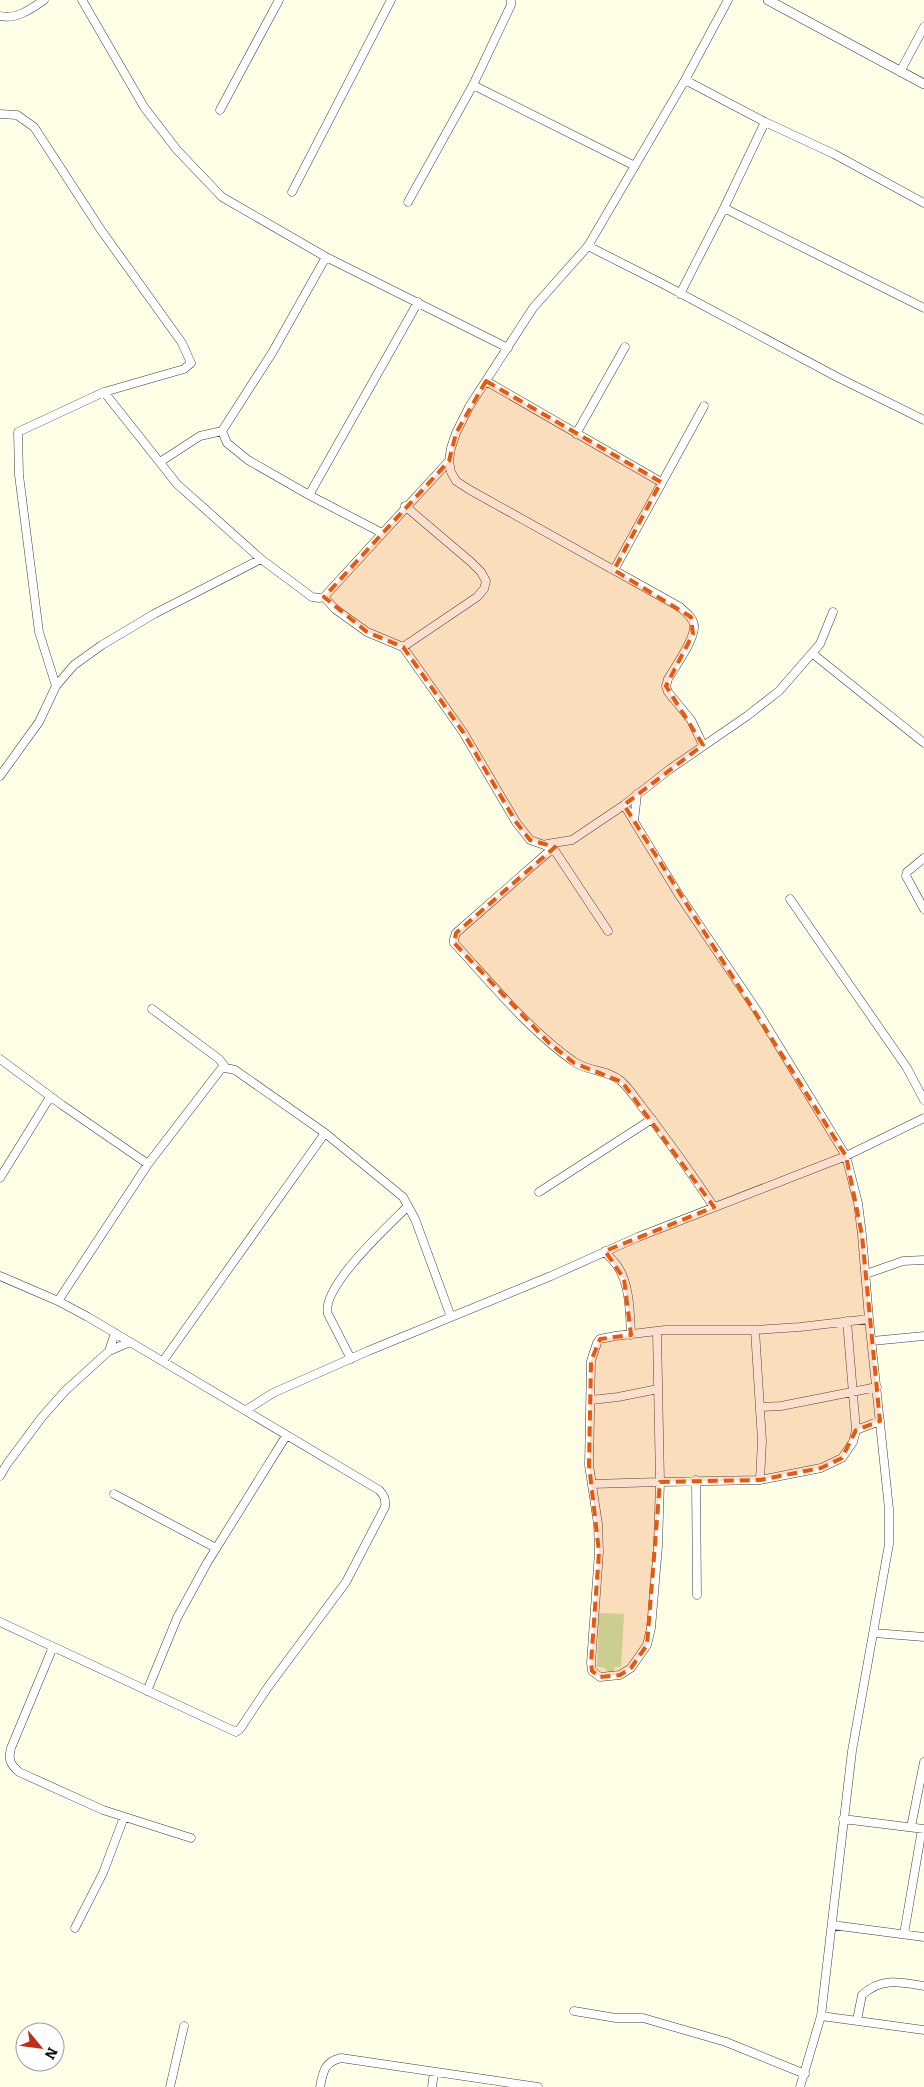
<svg xmlns="http://www.w3.org/2000/svg" width="924" height="2087" font-family="Bitter,serif">
<style>
.green{fill:#c5ebaf}
.lines{fill:none;stroke-linecap:round;stroke-linejoin:round}
.minor-casing{stroke:#3d3d3d;stroke-width:9}
.tertiary-casing{stroke:#3d3d3d;stroke-width:10}
.minor{stroke:#fff;stroke-width:8}
.tertiary{stroke:#fff;stroke-width:9}
.marked{fill:#e8590c;fill-opacity:0.2;stroke:#e8590c;stroke-width:4;stroke-dasharray:10 6;stroke-linejoin:round}
</style>
<rect width="100%" height="100%" fill="#fffee7"/>
<!-- green -->
<path class="green" d="M599,1613L624,1614L621,1667H615L614,1672L609,1673L605,1668L597,1667Z"/>
<g class="lines">
<!-- minor casing -->
<g class="minor-casing">
<path id="minor" d="M82,0L144,107L177,150L222,197L326,257L508,348
M0,16C16,20 31,9 44,0
M900,72L924,27
M685,80L765,122L834,154L924,203
M473,85L635,166
M220,110L279,0
M0,114L17,115L34,127L101,230L182,343L191,363L184,369L104,392L18,432L19,475L39,632L56,686
M292,192L391,0
M408,202L473,85L511,5V0
M724,208L924,308
M588,246L663,284L837,377L924,420
M326,257L272,353L222,431L227,443L248,460L309,495L382,533
M680,294L724,208L765,122
M486,381L661,482
M104,392L177,484L261,559
M576,434L625,347
M160,462L200,436L222,431
M309,495L418,302
M614,570L704,406
M324,597L335,609L367,632L403,647L463,732L516,822L530,840L553,848L608,931
M403,647L477,597L484,589L486,581L481,572L471,562L405,506
M813,654L924,743
M703,745L691,720L668,692L666,686L668,679C675,667 696,638 694,625C693,617 685,612 680,607L470,490L456,481L451,472L449,461L451,448L456,433L469,407L533,308L588,246L685,80L728,0
M0,776L39,722L56,686L74,665L102,645L154,614L261,559L312,597L319,598L324,597L449,461
M624,805L679,895L758,1012L846,1156L858,1203L862,1235L869,1319L889,1509V1544L852,1751L821,2016L800,2087
M634,821L637,794
M547,844L572,840L624,805L670,769L747,716L779,691L820,644L833,612
M553,848L456,933L454,939V943C492,984 528,1029 573,1061C587,1072 607,1069 621,1081C629,1088 636,1099 643,1108C668,1140 691,1173 714,1207
M924,858L907,872L906,876L924,909
M790,899L907,1068L924,1100
M152,1009L219,1059L226,1068L235,1070L325,1133L403,1197L415,1219L451,1317
M0,1059L62,1105L148,1164
M0,1178L50,1097
M539,1192L652,1119
M605,1251C609,1257 615,1262 618,1267C630,1285 630,1314 631,1335
M866,1274L903,1261L924,1260
M0,1276L58,1301L88,1317L379,1490C384,1495 386,1499 385,1507L346,1582L268,1687L240,1729L236,1732L0,1622
M58,1301L148,1164L221,1069L226,1068
M869,1319L800,1327L755,1330H665L615,1336L600,1339L597,1343L591,1361L589,1465L598,1524L599,1552L591,1663L592,1671L600,1677L620,1675L631,1668L647,1645L651,1628L658,1546L660,1482L760,1480L821,1468L842,1458L853,1442L856,1430L880,1421
M847,1321L856,1430
M755,1330L762,1441L760,1480
M872,1341L924,1336
M109,1351L115,1333
M351,1359L328,1314C320,1288 389,1225 408,1206
M163,1361L325,1133
M591,1400L618,1397L658,1389
M760,1407L781,1406L877,1387
M246,1410L273,1393L368,1351L551,1276L638,1237L846,1156L924,1118
M0,1476L7,1464L42,1417L65,1391L109,1351L130,1342
M696,1480L697,1595
M592,1484L660,1482L657,1332
M114,1494L216,1548
M874,1633L924,1637
M53,1647L11,1748C8,1760 10,1764 19,1772L103,1810L191,1838
M147,1691L177,1618L207,1563L286,1436
M843,1819L924,1829
M911,1827L924,1762
M832,1925L924,1937
M75,1928L103,1873L124,1817
M904,1934L922,1829
M574,2011L616,2018H643L726,2042L805,2074
M821,2016L924,2030
M857,2020L862,1995C881,1977 900,1982 924,1986
M170,2087L184,2026
M320,2087C323,2072 324,2062 341,2058L538,2087
M432,2087L434,2072"/>
</g>
<!-- tertiary casing -->
<g class="tertiary-casing">
<path id="tertiary" d="M768,0L924,84"/>
</g>
<!-- minor -->
<use href="#minor" class="minor"/>
<!-- tertiary -->
<use href="#tertiary" class="tertiary"/>
</g>
<!-- marked area -->
<path class="marked" d="M486,381L661,482L614,570L691,617L693,634L666,686L703,745L624,805L846,1156L862,1235L880,1421L856,1430L842,1458L821,1468L760,1480L660,1482L647,1645L631,1668L620,1675L600,1677L592,1671L591,1663L599,1552L589,1465L591,1361L600,1339L631,1335L624,1279L605,1251L714,1207L622,1082L574,1063L549,1043L454,943L456,933L555,847L530,840L516,822L463,732L403,647L367,632L324,597L449,461L456,433Z"/>
<!-- north arrow -->
<g transform="translate(40 2047) rotate(119)"><circle r="24" fill="#ffffff" stroke="#9d9d9d"/>
<path d="M0-4L9 19L0 12L-9 19Z" fill="#c12d1b"/>
<text y="-8" font-size="14" font-weight="bold" text-anchor="middle" fill="#0a0a0a">N</text>
</g>
</svg>
